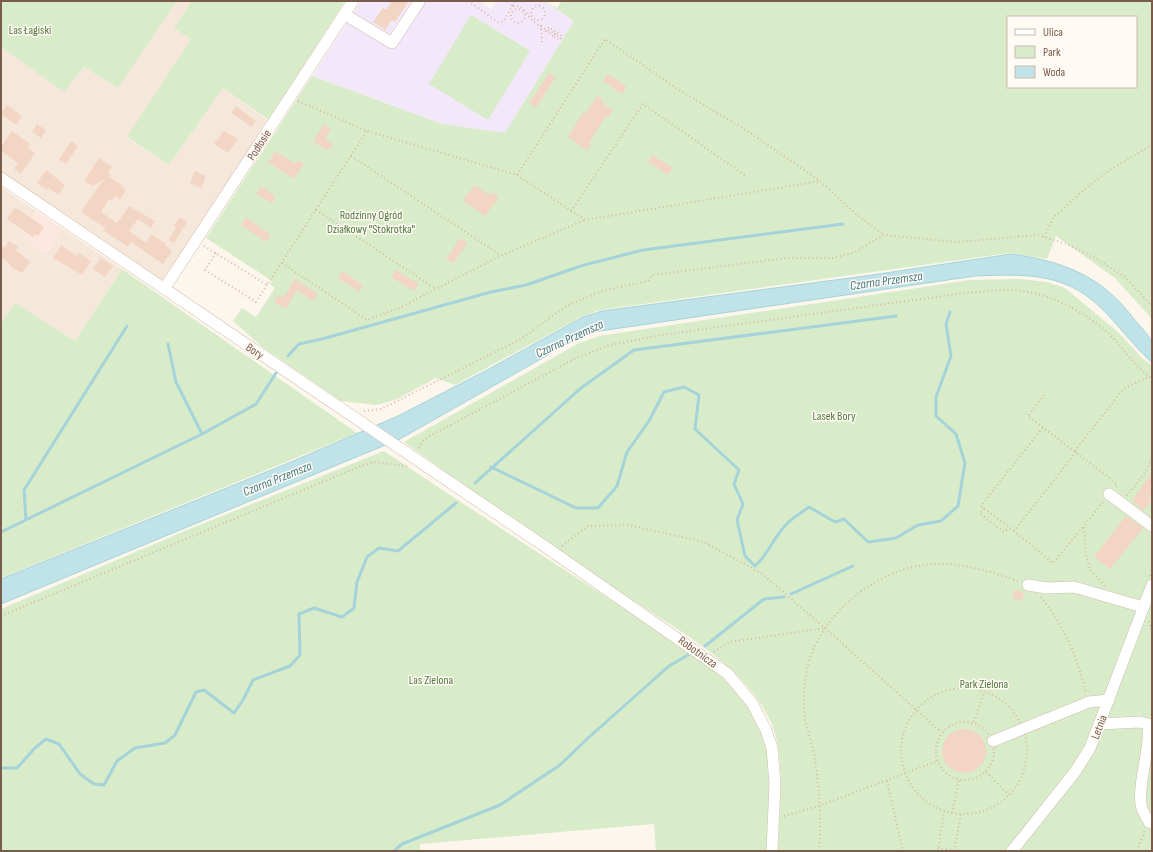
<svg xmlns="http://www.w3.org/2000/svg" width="1153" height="852" font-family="'Sofia Sans Condensed',sans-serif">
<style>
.residential{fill:#f5e8da}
.commercial{fill:#fde8e0}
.education{fill:#f3e8fa}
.green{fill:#d8ecc9;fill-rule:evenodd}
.water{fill:#bfe3e8;stroke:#a5d3da}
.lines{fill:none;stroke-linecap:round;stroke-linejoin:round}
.stream{stroke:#a5d3da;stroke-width:3}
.building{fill:#f3d5c3}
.minor-casing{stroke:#d1beb0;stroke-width:12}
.path{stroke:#d9b8a5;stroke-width:2;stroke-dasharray:1 3;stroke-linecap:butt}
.minor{stroke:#fff;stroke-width:11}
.labels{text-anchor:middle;stroke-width:3;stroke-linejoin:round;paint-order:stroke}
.park-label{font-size:12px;fill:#537a41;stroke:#fffaf3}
.street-label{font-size:12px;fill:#7a5c4d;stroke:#fffaf3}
.water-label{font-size:13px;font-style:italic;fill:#437c86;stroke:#fffaf3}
</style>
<rect width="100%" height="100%" fill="#fdf6ec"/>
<!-- residential -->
<path class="residential" d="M177,1H192L175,28L191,39L127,138L169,165L223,88L273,124L164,286L1,175V47L64,92L84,67L118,88Z
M1,187L36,211L22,232L46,254L63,229L122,269L75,341L15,303L1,323Z"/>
<!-- commercial -->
<path class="commercial" d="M36,211L63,229L46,255L24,237L22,232Z"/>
<!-- education -->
<path class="education" d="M361,1H479L491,9L497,1H544L574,21L505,134L442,124L312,76Z"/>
<!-- green -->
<path class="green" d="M1,1H177L118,88L84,67L64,92L1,47Z
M192,1H345L269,120L223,88L169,165L127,137L191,39L174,28Z
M544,1L557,8L562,1H1152V319L1115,278L1056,236L1047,259L1009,253L600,310L583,316L455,385L436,378L397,399L377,405L341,401L262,347L233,321L242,308L256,317L275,288L270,284L272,281L206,238L312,76L442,124L505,133L574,21ZM1008,17H1136V87H1008Z
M471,15L530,51L488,120L429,84Z
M122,269L357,433L1,578V323L15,303L75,341Z
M1019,279L1047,282L1065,288L1118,332L1144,360L1152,365V851H778C779,815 786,755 771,722C746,670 694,640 648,610C612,587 577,564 542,540C495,509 450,475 404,442L579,343L599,336L970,280Z
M384,451L456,499L701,659C740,690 770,725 771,778C771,802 768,827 767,851H656L654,824L420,844V851H1V609L197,526Z"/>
<!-- water -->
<path class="water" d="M1011,254C1063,261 1102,276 1134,319C1139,326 1151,336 1152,344C1153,350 1152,357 1152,363C1136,348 1123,331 1108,315C1069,272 1029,274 975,276L600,331L583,335L400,439L1,604V579L291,462L398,416L487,370L583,317L602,311L872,275Z"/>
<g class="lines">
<!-- stream -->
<path class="stream" d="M168,344L176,382L202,434
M288,356L299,344L322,339L491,292L526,285L584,265L643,250L843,224
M491,467L576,508H598L617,486L627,452L649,421L664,392L684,387L699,395L695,429L739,470L734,484L743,504L737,520L745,556L755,566C766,556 771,544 780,532C787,521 798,515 809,507L835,522L844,519L868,542L896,538L918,525L941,521L958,506L965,463L956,434L936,416V397L951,356L946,324L950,312
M475,483L581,388L634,350L896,316
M26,520L24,490L127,326
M1,532L202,434L256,404L276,373
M791,594L853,566
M705,646L764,599L784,597
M1,768H17L35,748L46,739L59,744L80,774L94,784L104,785L117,761L135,748L165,743L175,735L196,692L204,690L234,713L243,700L253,680L290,666L300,655L299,614L314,608L342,617L354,608L357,582L367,557L379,548L398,551L456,503
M394,851L402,844L500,805L560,765L587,739L669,666L688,655"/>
</g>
<!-- building -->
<path class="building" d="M392,1H409L395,22L392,20L385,30L373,22L383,8L386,10Z
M549,73L556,77L536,108L529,103Z
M608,74L627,87L622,94L603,81Z
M597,96L604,100L602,103L613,110L608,117L606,116L589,143L591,144L587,151L568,137L583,112L585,114Z
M7,105L22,116L16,125L1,114Z
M236,106L256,121L252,127L231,113Z
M37,124L46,130L41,138L32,132Z
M324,124L331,129L325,139L333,144L328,151L313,141Z
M12,131L30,144L28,148L35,153L21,174L14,169L18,163L1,151V147Z
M224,131L238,139L228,153L214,144Z
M71,141L78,146L66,164L59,160Z
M276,151L295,164L298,160L304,164L294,179L268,162Z
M652,155L673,168L668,175L648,162Z
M99,158L112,167L108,173L111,175L108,176L122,185L121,187L126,190L120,200L115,196L112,201L109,199L101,212L117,223L129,206L155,221L151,228L138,219L129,231L146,243L151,234L166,244L165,245L172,251L163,264L131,242L128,247L103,230L105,228L81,212L104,179L93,186L84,181Z
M46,170L65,185L59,195L48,188L47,190L37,183Z
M195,171L206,176L201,188L190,183Z
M474,185L490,195L492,192L499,197L485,216L463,201Z
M261,186L276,196L272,203L256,194Z
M15,207L44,227L38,236L35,234L33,237L7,219Z
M180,217L187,222L174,243L169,240L176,227L174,226Z
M246,217L271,235L266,242L241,225Z
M460,238L468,243L453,263L446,259Z
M9,241L18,247L16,250L30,262L22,273L11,267L9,263L1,257V245L4,248Z
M61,245L77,256L79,253L91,261L82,275L53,258Z
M101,258L113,266L105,277L93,269Z
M396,270L419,284L414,291L391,277Z
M342,271L363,285L359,292L338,278Z
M295,279L318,294L313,301L297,290L286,309L274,302L278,295L283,298Z
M1152,473V493L1148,498L1152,500L1143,511L1132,500Z
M1126,516L1143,528L1110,569L1094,557Z
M1014,590L1024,592L1022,601L1012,598Z
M942 751a22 22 0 1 1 44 0a22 22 0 1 1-44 0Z"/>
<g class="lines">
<!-- minor casing -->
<g class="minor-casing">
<path id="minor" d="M344,14L392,43L419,2
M1,178L553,552L728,674L752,703L766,730L772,748L775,784L772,851
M164,289L353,1
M1109,494L1152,526
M1028,585L1047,588L1074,587L1143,607
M1100,724L1140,722L1148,724C1151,751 1138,777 1141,805C1142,810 1146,817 1149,822L1152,823
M993,741L1089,702L1109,700
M1012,851L1075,772L1090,748L1152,585"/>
</g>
<!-- path -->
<path class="path" d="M468,1L498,22L504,21L515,1
M511,1L512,7
M513,6C525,5 525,13 532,20C538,26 548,30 555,34L553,36L560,40L562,36L556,32L555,34L561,38
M531 13a7 7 0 1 1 14 0a7 7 0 1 1-14 0Z
M511 16a7 7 0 1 1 14 0a7 7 0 1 1-14 0Z
M541,25L542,44
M553,36L546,31L549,27L556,32
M298,101L367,131L517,175L585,220L820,181
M351,156L500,255
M517,175L605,39L676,88L752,134L820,181L856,214L884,235
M316,210L436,289
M571,211L643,104L746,176
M1044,237L1054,217L1085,189L1105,173L1152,145
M204,246L267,285L367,131
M216,253L205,270L256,302L267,285
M282,263L367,320L399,308L500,256L585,220
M1044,395L1028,416L1117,484L1114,487
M364,411L381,409L521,339L566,306L605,290L648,281L652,275L787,258H834L855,252L884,235L957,242L1037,235L1067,244L1095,258L1125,277L1152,306
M419,448L422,442L430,436L576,358L610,345L668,334L965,293C979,292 994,290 1008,290C1043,290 1082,309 1108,333C1123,348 1135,366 1152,379
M1075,451L1124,388L1149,377
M1076,452L1014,531L1053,563L1084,526
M1127,496L1146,472L1152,456
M1103,502L1084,526L1086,556L1090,570L1105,586
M984,508L980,514L1004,532L1009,528
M1014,531L981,506L1043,427
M562,546L588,526L628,525L704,542L761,573L825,628L941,732
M1150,576L1152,571
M1041,597C1066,630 1076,653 1086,693
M1,616L361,466L374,462L407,466
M1149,621L1152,634
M714,652L730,642L825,628
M901 751a63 63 0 1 1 126 0a63 63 0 1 1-126 0Z
M1151,715L1152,708
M936 751a29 29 0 1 1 58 0a29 29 0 1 1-58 0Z
M974,722L984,692
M986,772L1009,795
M887,781L903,851
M952,813L959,780
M784,816L819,806L937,761
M938,848L957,851
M819,851C822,822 819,783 814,754C812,742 807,731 805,719C803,708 804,693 805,682C810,622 872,569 931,564C956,562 996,572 1020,582
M938,851L944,811
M954,851L961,815
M1137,851L1145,830"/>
<!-- minor -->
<use href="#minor" class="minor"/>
</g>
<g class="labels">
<!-- park labels -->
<g class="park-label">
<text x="30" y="34">Las Łagiski</text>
<text x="371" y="219">Rodzinny Ogród<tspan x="371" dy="14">Działkowy "Stokrotka"</tspan></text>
<text x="834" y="420">Lasek Bory</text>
<text x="431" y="684">Las Zielona</text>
<text x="984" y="688">Park Zielona</text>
</g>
<!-- street labels -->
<g class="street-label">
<text transform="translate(259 145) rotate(-57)" y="4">Podłosie</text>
<text transform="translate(255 351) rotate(34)" y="4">Bory</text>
<text transform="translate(698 652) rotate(36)" y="4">Robotnicza</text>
<text transform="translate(1099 727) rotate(-69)" y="4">Letnia</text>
</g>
<!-- water labels -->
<g class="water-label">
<text transform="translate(886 280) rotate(-8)" y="5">Czarna Przemsza</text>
<text transform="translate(569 338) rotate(-25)" y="5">Czarna Przemsza</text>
<text transform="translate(277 478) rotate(-22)" y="5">Czarna Przemsza</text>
</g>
</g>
<!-- border -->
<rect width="1153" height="852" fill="none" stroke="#7a5c4d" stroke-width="4"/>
<!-- legend -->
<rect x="1007" y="16" width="130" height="72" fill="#fffaf3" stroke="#cabbb1"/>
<rect x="1015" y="29" width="20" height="6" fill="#ffffff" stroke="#cabbb1"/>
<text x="1043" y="36" font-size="12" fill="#7a5c4d">Ulica</text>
<rect x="1015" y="46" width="20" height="12" fill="#d8ecc9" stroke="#cabbb1"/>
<text x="1043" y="56" font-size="12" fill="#7a5c4d">Park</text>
<rect x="1015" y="66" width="20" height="12" fill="#bfe3e8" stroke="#cabbb1"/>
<text x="1043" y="76" font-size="12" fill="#7a5c4d">Woda</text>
</svg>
